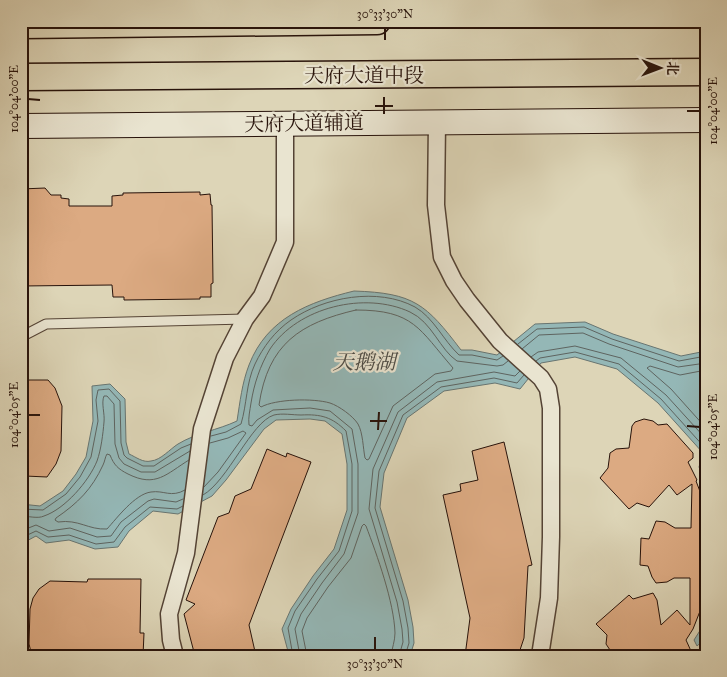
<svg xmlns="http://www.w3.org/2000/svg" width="727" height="677" font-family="'IM FELL Great Primer','Noto Serif SC',serif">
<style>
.water{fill:#94b7b6;stroke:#687571}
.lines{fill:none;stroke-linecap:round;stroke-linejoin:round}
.shore{stroke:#5e6460;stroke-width:1}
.building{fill:#dcaa82;stroke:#27120a}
.lane-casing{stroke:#544335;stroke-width:11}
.street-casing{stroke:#544335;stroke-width:19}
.secondary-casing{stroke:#27120a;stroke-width:26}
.primary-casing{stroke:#27120a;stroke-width:29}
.lane{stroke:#e9e4d0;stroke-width:9}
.street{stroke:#e9e4d0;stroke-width:16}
.secondary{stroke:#e9e4d0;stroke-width:24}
.primary{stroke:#ddd5b7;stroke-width:26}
.ticks{fill:none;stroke:#27120a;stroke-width:2}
.labels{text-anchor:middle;stroke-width:4.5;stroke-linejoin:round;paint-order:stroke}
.street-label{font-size:20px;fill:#27120a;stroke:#e9e4d0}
.water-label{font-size:21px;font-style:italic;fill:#4d4c46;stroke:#e9e4d0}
.neatline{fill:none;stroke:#27120a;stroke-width:2}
.ticks-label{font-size:12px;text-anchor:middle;fill:#27120a}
</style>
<rect width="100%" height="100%" fill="#ddd5b7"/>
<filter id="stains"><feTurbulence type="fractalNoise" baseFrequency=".004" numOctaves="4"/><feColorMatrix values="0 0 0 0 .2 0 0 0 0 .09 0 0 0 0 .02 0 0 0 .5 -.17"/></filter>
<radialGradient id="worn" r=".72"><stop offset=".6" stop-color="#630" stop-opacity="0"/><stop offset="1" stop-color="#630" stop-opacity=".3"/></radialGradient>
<!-- water -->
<path class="water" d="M354,291C414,293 426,304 461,350H472L497,355L535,324L585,322L613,334L681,356L706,351V483L699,467L703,453L658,403L617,369L575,357L541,363L520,389L495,383L444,391L407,418L384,473L380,507L408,600L413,627L414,643L410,656L289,655L282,629L291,609L313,576L334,549L347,510V464L342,434L325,421L310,419L276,420L264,429L226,480L212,496L178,514L153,511L129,531L118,547L95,549L69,540L46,543L36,536L21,544V504L40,506L63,491L76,474L86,457L93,421L92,386L110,384L125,399L126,442L129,454C136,457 143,463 151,461C161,460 170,449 178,444C196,433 218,430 237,421C240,402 242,383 249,365C267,318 309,302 354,291Z
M706,621V638L697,646L694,640Z"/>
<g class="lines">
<!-- shore -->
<path class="shore" d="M356,310C414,310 419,329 453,368L451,371L435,374L393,406L369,459L367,460L365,458C363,448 363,433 358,424C353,416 339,406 330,403C313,398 276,399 261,407L259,405C268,344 300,323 356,310Z
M518,344L537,329L584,327L612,339L679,361L706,356
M522,349L539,335L583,333L609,344L678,367L706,363
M531,357L538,352L575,346L621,358L666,395L706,439
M536,361L540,358L575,352L619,364L661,399L706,449
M706,370L680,375L650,366L647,368L671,389L706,428
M211,436L226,432L241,424C247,404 246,383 255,364C263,347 275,331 291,320C324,297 378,287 415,307C434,318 443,340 459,355H472L497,360L503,356
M204,487L218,472L246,433L243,431L228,438L210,443
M185,490C171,498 164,490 151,492C135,494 117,518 107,529C88,530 79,519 58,522L55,520L56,518C78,503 92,489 103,465C105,461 105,457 107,454L110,455C114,465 118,469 128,474C156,488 166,474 189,460
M203,495C228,481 251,422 274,415C282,413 293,415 301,415C321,414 332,417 346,431L352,464V511L339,551L317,579L295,611L288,628L293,656
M21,509L43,510L66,494L80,477L91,457L98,421L96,400L98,390L109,389L120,401L121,443L124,455L127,458L143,466H154L181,448L191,444
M21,516C28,516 38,519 44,516C65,509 89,481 97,461C101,450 103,434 104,422C105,414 101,403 104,396H107L114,404L115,444L119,458L124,464L141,472H155L190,451
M21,531L36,525L49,531L70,528L97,537L111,536L121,522L148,501L154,499L176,502L183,499
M21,538L36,531L48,537L69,535L96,544L114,542L125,527L150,507L177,509L183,506
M300,656L295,629L301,614L322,583L344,554L358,513V464L352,429L330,411L310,408L273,410L257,420L252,426L249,425C248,418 250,410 251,403C254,384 260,366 270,349C298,307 365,291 410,312C432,322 440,350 457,361L497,366L503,365L508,361
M307,656L302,631L307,618L328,587L351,558L362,526L364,524L366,526C377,555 394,602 395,633C395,641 392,648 391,656
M399,656L403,642L402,629L397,602L369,509L373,469L398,412L437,382L494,372L515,376L520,371
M405,656L409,643L408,628L403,601L375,508L379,471L403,415L441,387L494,378L517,383L524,375"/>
</g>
<!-- building -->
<path class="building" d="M45,188L51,195H61V198L69,199V206H112V196L123,195V193L200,192V195L210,194L211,205H212L213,283L211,284V297H200V299L124,300V297H113L112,285L21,286V189Z
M26,380H48L55,388L62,406L61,451L56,464L47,477L25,476V451H21V403H25Z
M644,419L653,421L658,425L667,424L693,453V458L688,462L697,480L696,481L706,507V600L704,601L693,629L686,640L691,651L685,656H614L606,644L607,635L596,624L629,595L633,599L653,593L657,600L661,625L677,610L690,625V578H674L667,582L656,583L652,577L648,566L640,565L641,538L649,539L656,521L665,522L675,528H691L692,484L677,495L669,485L649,507L637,503L629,509L600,478L608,468L610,453L616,449L629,448L632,426L635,422Z
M504,442L532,565L528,566L524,638L518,656H465L470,618L443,495L461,491L460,484L478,480L472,451Z
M267,449L286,457L287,453L311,462L249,625L256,656H195L184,614L195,604L186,600L218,517L229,513L235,496L251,489Z
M88,579H141L140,633H144L143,656H32L29,644L30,609L33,598L39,589L50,581L87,582Z"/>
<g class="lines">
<!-- lane casing -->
<g class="lane-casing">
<path id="lane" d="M21,337L46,324L245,319"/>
</g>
<!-- street casing -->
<g class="street-casing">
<path id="street" d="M437,122L436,205L442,257L454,281L467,300L500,341L541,378L548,389L551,408V537L549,598L540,656
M175,656L171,640L169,614L186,553L202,429L225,358L245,319L262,296L285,242V124"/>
</g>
<!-- secondary casing -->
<g class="secondary-casing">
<path id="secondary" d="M21,126L706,120"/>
</g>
<!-- primary casing -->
<g class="primary-casing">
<path id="primary" d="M21,25L377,21
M21,77L706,72"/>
</g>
<!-- lane -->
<use href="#lane" class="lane"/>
<!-- street -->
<use href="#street" class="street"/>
<!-- secondary -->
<use href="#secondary" class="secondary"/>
<!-- primary -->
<use href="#primary" class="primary"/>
</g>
<!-- ticks -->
<path class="ticks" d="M385,40V28M28,99L40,100M375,106H393M687,111H700M384,114V97M28,415H40M370,421H387M687,426L700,427M378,430L379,412M375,650V637"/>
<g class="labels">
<!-- street labels -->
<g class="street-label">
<text x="364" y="82">天府大道中段</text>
<text transform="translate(304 123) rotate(-1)" y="7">天府大道辅道</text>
</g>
<!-- water labels -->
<g class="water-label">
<text x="364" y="369">天鹅湖</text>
</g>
</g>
<!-- margin -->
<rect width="727" height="677" fill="none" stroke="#ddd5b7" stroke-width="55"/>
<!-- north arrow -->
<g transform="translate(660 68) rotate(91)" stroke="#e9e4d0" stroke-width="4" paint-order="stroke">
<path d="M0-4L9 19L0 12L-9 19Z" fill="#27120a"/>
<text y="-8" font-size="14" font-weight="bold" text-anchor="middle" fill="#27120a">北</text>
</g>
<rect x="28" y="28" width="672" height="622" class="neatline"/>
<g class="ticks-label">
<text x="385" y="18">30°33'30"N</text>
<text transform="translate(14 99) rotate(-90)" y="4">104°04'00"E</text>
<text transform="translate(713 111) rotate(-90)" y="4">104°04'00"E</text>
<text transform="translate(14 415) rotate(-90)" y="4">104°04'05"E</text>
<text transform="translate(713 427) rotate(-90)" y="4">104°04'05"E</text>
<text x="375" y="668">30°33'30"N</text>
</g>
<rect width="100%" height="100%" filter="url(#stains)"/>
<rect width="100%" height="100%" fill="url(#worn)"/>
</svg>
